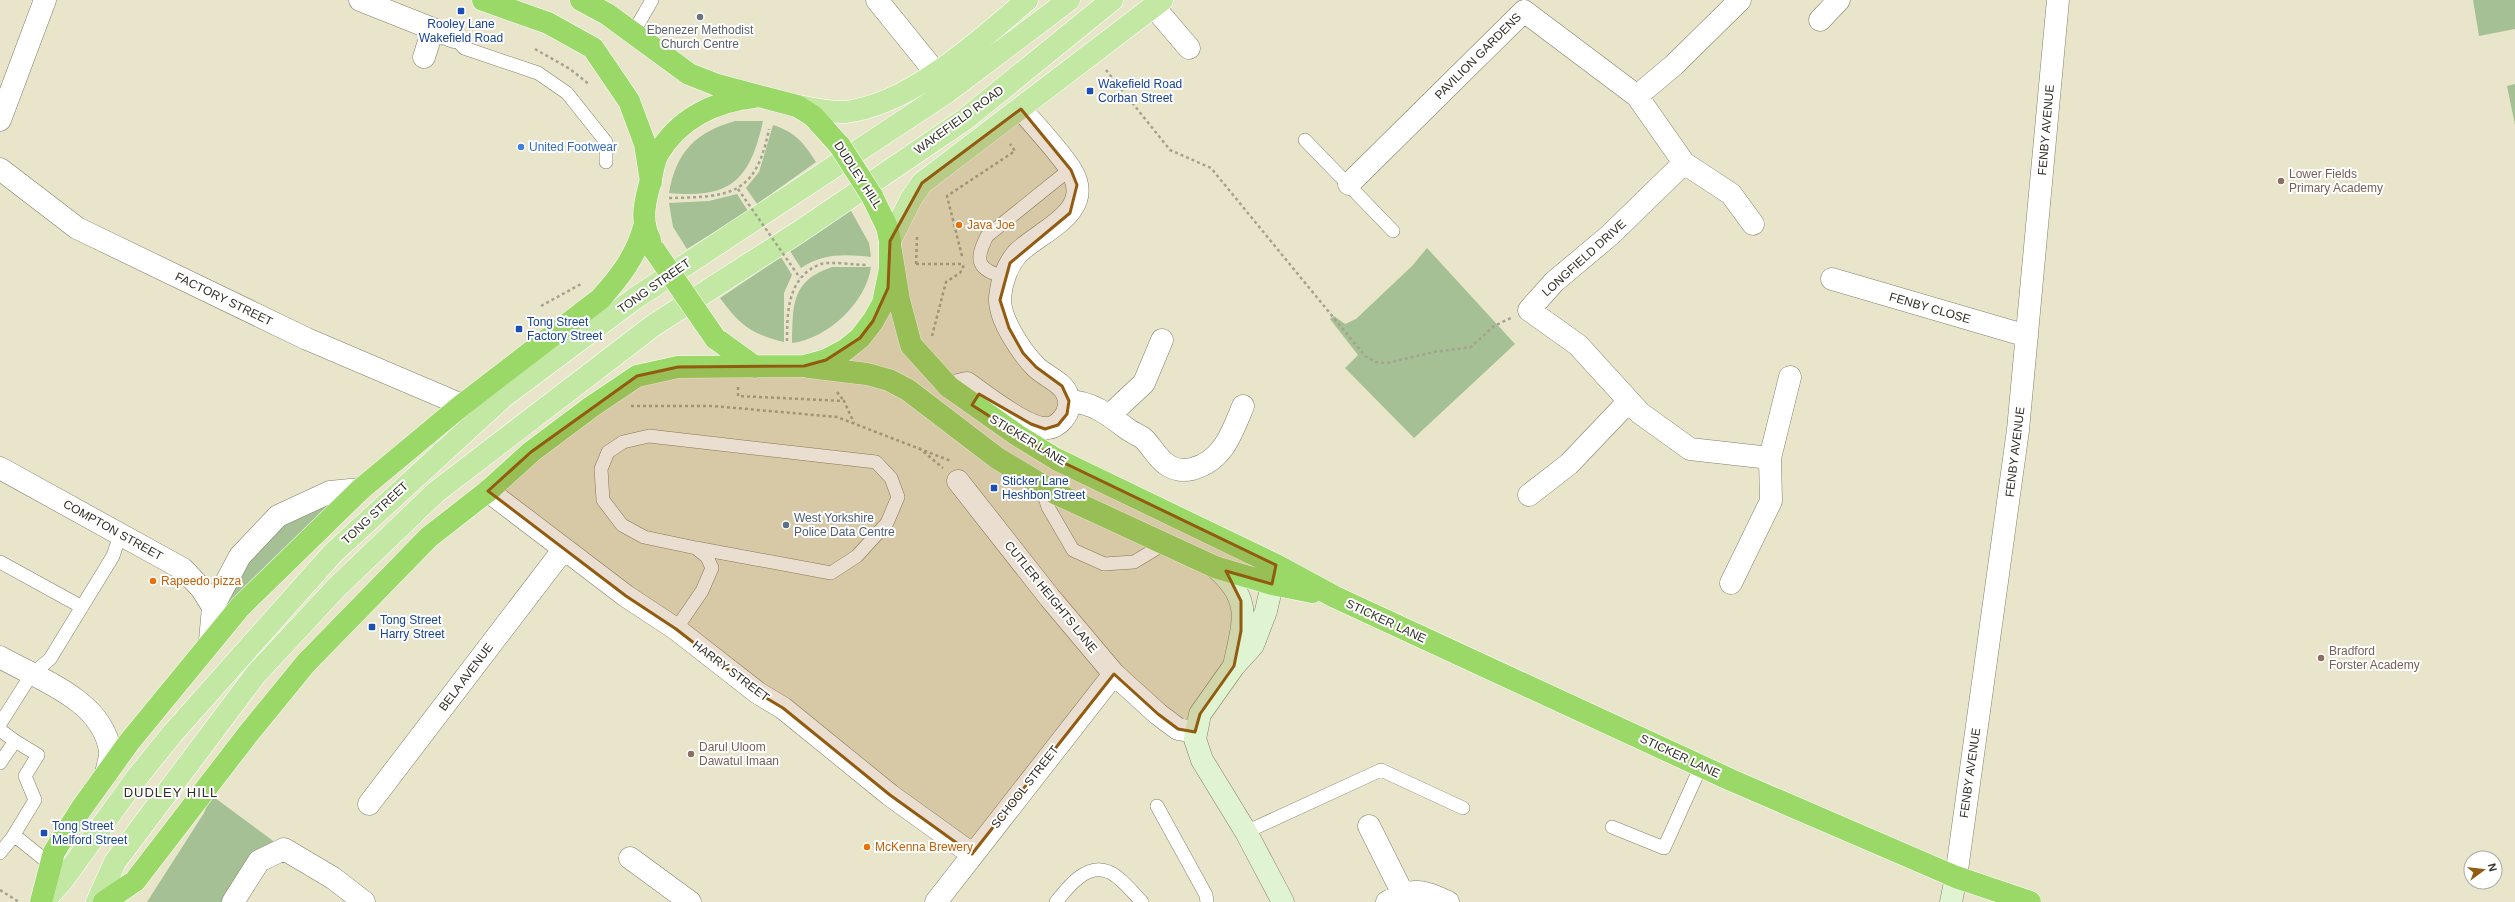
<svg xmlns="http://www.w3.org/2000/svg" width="2515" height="902" font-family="Arial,sans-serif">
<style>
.green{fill:#a4c094}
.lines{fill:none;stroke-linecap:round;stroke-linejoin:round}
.lane-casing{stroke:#837f68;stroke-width:14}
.street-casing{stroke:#837f68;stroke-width:23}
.secondary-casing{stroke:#837f68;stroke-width:23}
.primary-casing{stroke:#fff;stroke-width:23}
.highway-casing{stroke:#fff;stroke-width:23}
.path{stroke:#a5a28e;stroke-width:2.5;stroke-dasharray:3 3;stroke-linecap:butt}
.lane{stroke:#fff;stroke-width:13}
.street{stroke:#fff;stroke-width:22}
.secondary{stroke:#e1f4d1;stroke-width:22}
.primary{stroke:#c2e8a4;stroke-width:22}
.highway{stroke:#9ad967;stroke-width:22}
.highway-bridge-casing{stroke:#fff;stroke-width:23;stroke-linecap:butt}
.path-bridge{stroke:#a5a28e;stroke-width:2.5;stroke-dasharray:3 3;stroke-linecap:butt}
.highway-bridge{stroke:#9ad967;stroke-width:22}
.marked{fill:#915b10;fill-opacity:0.2;stroke:#915b10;stroke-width:3;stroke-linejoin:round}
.transit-dot{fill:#1a4fb4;stroke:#fff;stroke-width:1.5}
.worship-dot{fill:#6b7280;stroke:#fff;stroke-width:1.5}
.shop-dot{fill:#3f7fe0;stroke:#fff;stroke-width:1.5}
.education-dot{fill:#8d6e63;stroke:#fff;stroke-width:1.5}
.food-dot{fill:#e8710a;stroke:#fff;stroke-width:1.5}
.service-dot{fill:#5c6f8a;stroke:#fff;stroke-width:1.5}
.labels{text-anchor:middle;stroke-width:4;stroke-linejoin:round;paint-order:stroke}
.transit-label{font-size:12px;fill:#164399;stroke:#fff;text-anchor:start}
.worship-label{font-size:12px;fill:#5b616d;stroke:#fff}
.street-label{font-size:12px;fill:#312f26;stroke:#fff}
.shop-label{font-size:12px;fill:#366cbe;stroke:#fff;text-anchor:start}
.education-label{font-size:12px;fill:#785e54;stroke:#fff;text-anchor:start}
.food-label{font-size:12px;fill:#c56008;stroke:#fff;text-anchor:start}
.service-label{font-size:12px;fill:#4e5e75;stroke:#fff;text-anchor:start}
.neighbourhood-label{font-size:13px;letter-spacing:1px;fill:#312f26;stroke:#fff}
</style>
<rect width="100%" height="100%" fill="#e9e5cb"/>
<!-- green -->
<path class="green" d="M2473,0H2515V29L2479,36Z
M2515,84V125L2507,86Z
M735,121H763C750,180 731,199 669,193C676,152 696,132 735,121Z
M773,125C795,132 804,143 816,162L757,204L746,188L759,172Z
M737,194L748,211L687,249L673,227L669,203L709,201Z
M850,209L869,243L871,257C846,254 822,253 801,268L790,251Z
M1427,248L1515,344L1414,438L1345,368L1358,355L1330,319L1334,316L1345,324L1356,319L1412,266Z
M781,257L792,275L784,293V342C751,334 740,325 720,298Z
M832,267H871C866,303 827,339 792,343C793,304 791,281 832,267Z
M361,489L210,641L213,607L278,516Z
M211,795L284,849L233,902H147L204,813Z"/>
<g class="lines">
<!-- lane casing -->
<g class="lane-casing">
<path id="lane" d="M633,33L652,0
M454,37L464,48L538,73L567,93L606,142V162
M1305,140L1393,231
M1004,277C978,269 974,262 987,236L1064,174L1067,165
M1041,485L1048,507L1073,550L1104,564L1134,562L1164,544
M0,562L82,607
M676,629L702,591L712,568L707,557L696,548L644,537L622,525L603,500L601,469L608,452L623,442L649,436L876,462L891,478L898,497L887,523L857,556L831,573L696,548
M0,724L31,675L50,659L113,556L120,535
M0,730L15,741L0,763
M1157,806L1206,895L1207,902
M1612,827L1664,848L1701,766
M1246,832L1381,770L1463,808
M14,835L51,865
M0,853L12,838L35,800L25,776L38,755L15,741
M1056,902C1068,887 1087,862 1109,872C1121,877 1133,893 1142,902"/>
</g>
<!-- street casing -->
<g class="street-casing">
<path id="street" d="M360,0L433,29
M877,0L936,73
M1740,0L1674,65L1637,96L1684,163L1610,235L1554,282L1529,310L1578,345L1640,413L1690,449L1770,458L1790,377
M1154,7L1189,48
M1820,20L1839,0
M424,57L433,29L454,37
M0,120L45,0
M1684,163L1731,194L1753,224
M0,169L77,228L307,339L462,405
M1349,184L1524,11L1637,96
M1832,279L2027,336
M949,387L967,383C984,395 1025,428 1045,428C1052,429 1059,424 1063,419C1069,412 1071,402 1067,394C1063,382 1045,376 1036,367C1022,353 999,319 1000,298C1001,283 1007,266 1017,254C1039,231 1097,213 1071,170C1060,152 1036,127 1021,109
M1069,401C1092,402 1109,415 1126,428C1131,432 1139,435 1144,439C1153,448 1158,460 1169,466C1176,470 1184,471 1192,469C1223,461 1232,433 1243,406
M1111,414L1144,383L1162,340
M0,468L183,569L201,588L213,607
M958,481L1050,598L1114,674L1158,714L1178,729L1195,732
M488,491L626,596L676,629L758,693L783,708L890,795L972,854
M1529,495L1569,464L1629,401
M1731,583L1771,501L1770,458
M210,641L213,607L240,556L278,516L330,492L361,489
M0,657C40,680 101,699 110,750C111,757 107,767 106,774
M369,804L563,550
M1369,826L1403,894
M630,858L690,902
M1956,877L2018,430L2058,0
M233,902L259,861L284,849L333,878L364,902
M936,902L1114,674
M1387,902C1415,888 1420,889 1448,902"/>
</g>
<!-- secondary casing -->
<g class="secondary-casing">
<path id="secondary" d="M1215,567C1254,600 1243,622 1234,666
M1276,567L1266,611L1253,645L1234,666L1200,714L1195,739L1202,760L1246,832L1283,902
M1951,902L1956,877"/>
</g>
<!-- primary casing -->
<g class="primary-casing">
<path id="primary" d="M797,106C812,108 830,113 845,112C910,105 979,41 1027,0
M890,241L911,199L922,183L1162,0
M43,902L62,881L135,780L172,734L333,553L503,397L634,299L947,92L1069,0
M97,902L115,862L256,674L336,588L436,492L654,325L799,232L964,120L1112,0"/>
</g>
<!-- highway casing -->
<g class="highway-casing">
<path id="highway" d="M483,0L548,23L593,48L629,101L645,144L651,182
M581,0L607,14L689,74L717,85L797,106L813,116L840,146
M650,240C641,222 644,206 649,187C652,177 653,163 658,154C678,119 715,101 754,97
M891,251L899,300L911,345L949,387L1017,435L1056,459L1276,565L1335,597L1731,780L1956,877L2030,902
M715,338L755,367
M809,367L867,374L889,380L908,390L997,458L1057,494L1215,567L1272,584L1312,592
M41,902L54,852L81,809L130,741L240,607L361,489L462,405L600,299C620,277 636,256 644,227
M104,902L135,881L248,734L306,663L429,537L488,491L531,452L591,407L637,376L678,367L804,366L826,360L845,350L860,338L873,321L883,303L890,269V241L887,227L872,196"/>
</g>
<!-- path -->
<path class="path" d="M535,49L570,69L590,85
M1106,70L1170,150L1211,168L1365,356L1376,362L1387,363L1434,352L1471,347L1494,326L1511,318
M669,198C731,197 756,195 769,129
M962,256L947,196L1015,151L1010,144
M916,264L917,237
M916,264H963
M541,306L581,284
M932,336L946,282L960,273L964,265
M787,341C787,311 788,276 821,264C830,261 856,265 867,265
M738,387V396L844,401L854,423
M837,392L844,401
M631,406H713L837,417L951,461
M919,448L943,468
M0,890L19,902"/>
<!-- lane -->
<use href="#lane" class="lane"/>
<!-- street -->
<use href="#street" class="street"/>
<!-- secondary -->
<use href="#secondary" class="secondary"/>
<!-- primary -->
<use href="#primary" class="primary"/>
<!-- highway -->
<use href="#highway" class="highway"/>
<!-- highway-bridge casing -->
<g class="highway-bridge-casing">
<path id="highway-bridge" d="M840,146L872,196
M655,251L715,338"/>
</g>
<!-- path-bridge -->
<path class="path-bridge" d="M738,189L800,278"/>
<!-- highway-bridge -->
<use href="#highway-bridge" class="highway-bridge"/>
</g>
<!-- marked area -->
<path class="marked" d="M1021,109L1071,170L1077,185L1070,213L1010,263L1000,300L1009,328L1023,353L1036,367L1062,386L1069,401L1067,414L1058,425L1045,429L1031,424L979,394L972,405L1056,459L1276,565L1272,584L1226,571L1241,601V631L1234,666L1200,714L1195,732L1178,729L1158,714L1114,674L972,854L890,795L783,708L758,693L676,629L626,596L488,491L531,452L637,376L678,367L804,366L826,360L860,338L873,321L888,288L890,241L922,183Z"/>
<!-- markers -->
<g class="transit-dot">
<rect x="457" y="7" width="8" height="8" rx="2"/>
<rect x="1086" y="87" width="8" height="8" rx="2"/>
<rect x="515" y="325" width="8" height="8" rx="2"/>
<rect x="990" y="484" width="8" height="8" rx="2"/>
<rect x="368" y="623" width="8" height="8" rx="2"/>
<rect x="40" y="829" width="8" height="8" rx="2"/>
</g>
<circle class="worship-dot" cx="700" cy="17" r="4"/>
<circle class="shop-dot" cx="521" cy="147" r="4"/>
<g class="education-dot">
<circle cx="2281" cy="181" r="4"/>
<circle cx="2321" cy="658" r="4"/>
<circle cx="691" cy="754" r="4"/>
</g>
<g class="food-dot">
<circle cx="959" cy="225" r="4"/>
<circle cx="153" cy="581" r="4"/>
<circle cx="867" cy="847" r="4"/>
</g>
<circle class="service-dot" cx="786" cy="525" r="4"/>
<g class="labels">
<!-- transit labels -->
<g class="transit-label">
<text x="461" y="28" text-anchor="middle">Rooley Lane<tspan x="461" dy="14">Wakefield Road</tspan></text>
<text x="1098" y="88">Wakefield Road<tspan x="1098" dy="14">Corban Street</tspan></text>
<text x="527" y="326">Tong Street<tspan x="527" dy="14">Factory Street</tspan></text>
<text x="1002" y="485">Sticker Lane<tspan x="1002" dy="14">Heshbon Street</tspan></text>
<text x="380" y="624">Tong Street<tspan x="380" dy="14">Harry Street</tspan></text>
<text x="52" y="830">Tong Street<tspan x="52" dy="14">Melford Street</tspan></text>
</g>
<!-- worship labels -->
<g class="worship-label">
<text x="700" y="34">Ebenezer Methodist<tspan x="700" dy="14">Church Centre</tspan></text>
</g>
<!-- street labels -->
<g class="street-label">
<text transform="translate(1478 56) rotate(-45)" y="4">PAVILION GARDENS</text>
<text transform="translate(959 120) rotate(-36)" y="4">WAKEFIELD ROAD</text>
<text transform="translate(2046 130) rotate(-85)" y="4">FENBY AVENUE</text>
<text transform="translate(858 175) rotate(57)" y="4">DUDLEY HILL</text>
<text transform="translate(1584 258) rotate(-42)" y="4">LONGFIELD DRIVE</text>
<text transform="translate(654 286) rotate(-35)" y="4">TONG STREET</text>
<text transform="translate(224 299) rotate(26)" y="4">FACTORY STREET</text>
<text transform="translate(1930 308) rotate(16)" y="4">FENBY CLOSE</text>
<text transform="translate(1028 440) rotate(31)" y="4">STICKER LANE</text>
<text transform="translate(2015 452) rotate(-83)" y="4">FENBY AVENUE</text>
<text transform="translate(375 513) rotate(-43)" y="4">TONG STREET</text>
<text transform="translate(113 530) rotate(29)" y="4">COMPTON STREET</text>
<text transform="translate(1051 597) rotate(51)" y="4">CUTLER HEIGHTS LANE</text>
<text transform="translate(1386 621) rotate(25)" y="4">STICKER LANE</text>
<text transform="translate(731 671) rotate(37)" y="4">HARRY STREET</text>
<text transform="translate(466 677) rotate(-53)" y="4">BELA AVENUE</text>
<text transform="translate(1680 756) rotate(25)" y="4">STICKER LANE</text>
<text transform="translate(1970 773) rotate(-82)" y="4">FENBY AVENUE</text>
<text transform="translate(1025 787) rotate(-52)" y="4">SCHOOL STREET</text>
</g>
<!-- shop labels -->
<g class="shop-label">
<text x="529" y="151">United Footwear</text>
</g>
<!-- education labels -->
<g class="education-label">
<text x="2289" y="178">Lower Fields<tspan x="2289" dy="14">Primary Academy</tspan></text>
<text x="2329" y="655">Bradford<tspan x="2329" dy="14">Forster Academy</tspan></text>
<text x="699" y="751">Darul Uloom<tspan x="699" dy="14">Dawatul Imaan</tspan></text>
</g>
<!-- food labels -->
<g class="food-label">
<text x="967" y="229">Java Joe</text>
<text x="161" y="585">Rapeedo pizza</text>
<text x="875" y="851">McKenna Brewery</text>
</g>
<!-- service labels -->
<g class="service-label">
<text x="794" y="522">West Yorkshire<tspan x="794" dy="14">Police Data Centre</tspan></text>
</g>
<!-- neighbourhood labels -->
<g class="neighbourhood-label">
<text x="171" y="797">DUDLEY HILL</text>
</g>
</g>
<!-- north arrow -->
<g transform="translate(2483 870) rotate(75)"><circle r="19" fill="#ffffff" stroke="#adaca8"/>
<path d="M0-3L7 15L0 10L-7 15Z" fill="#915b10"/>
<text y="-6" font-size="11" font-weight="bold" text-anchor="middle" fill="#312f26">N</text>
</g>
</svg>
